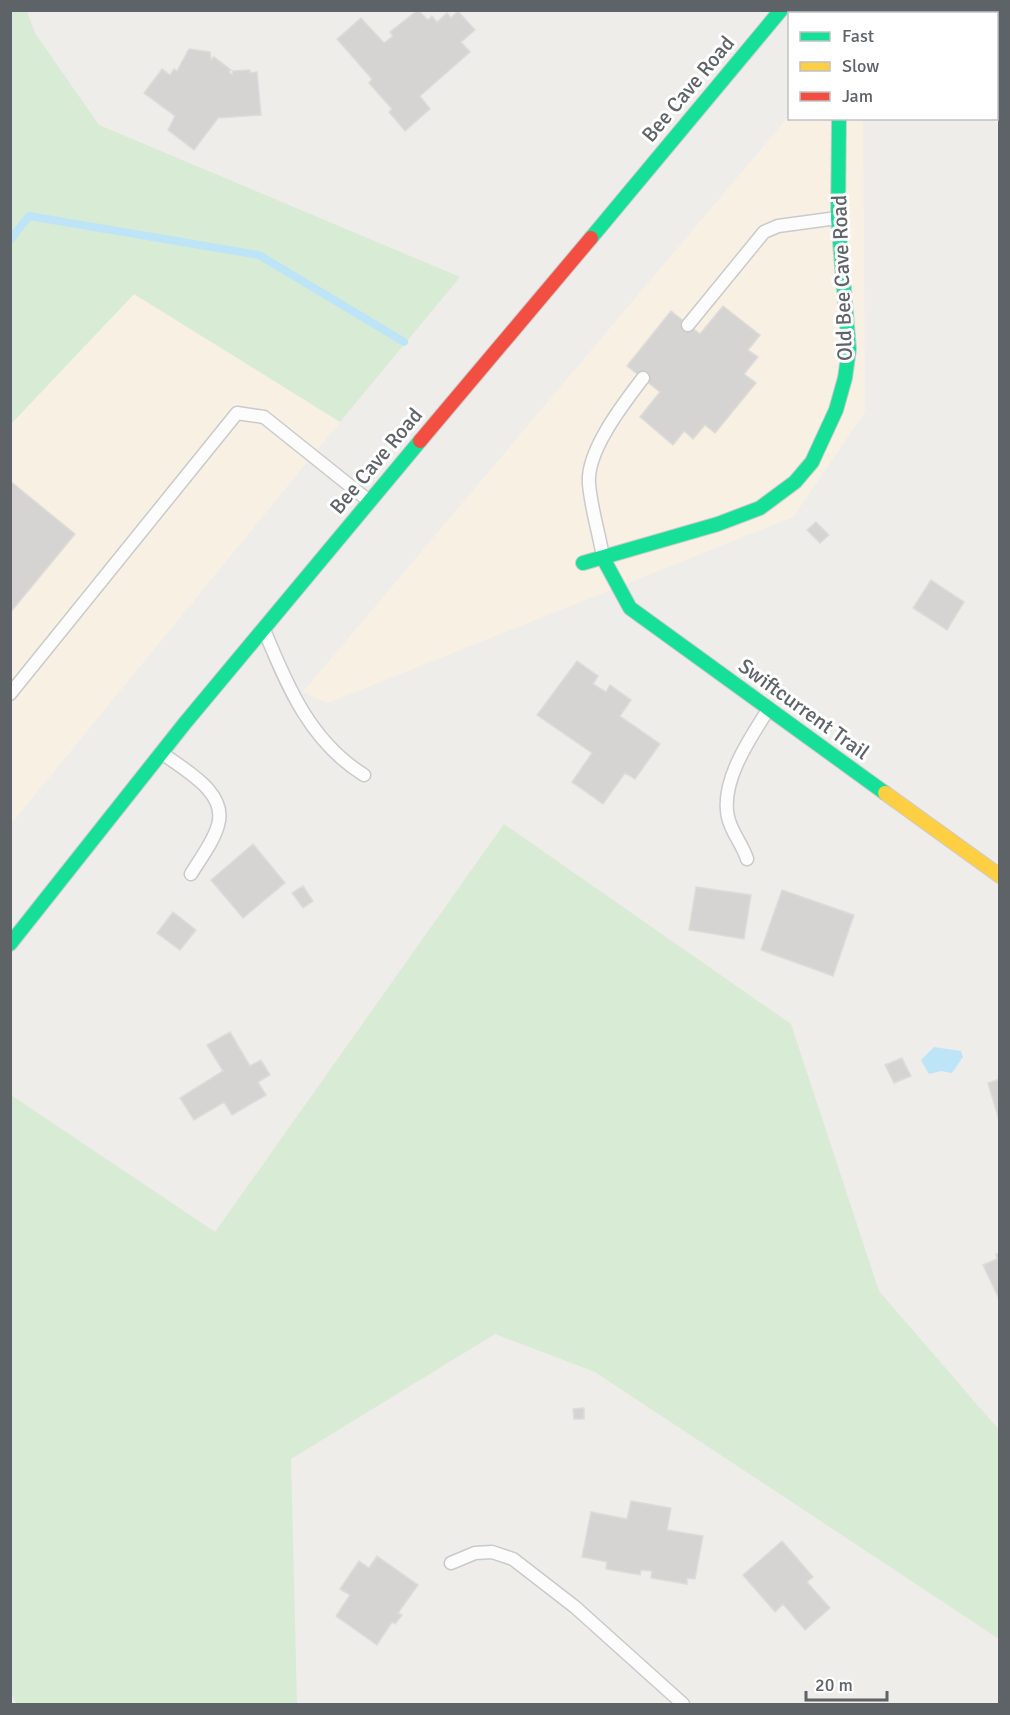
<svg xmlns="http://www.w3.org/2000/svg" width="1010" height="1715" font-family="Signika,sans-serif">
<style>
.commercial{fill:#f8f1e3}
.green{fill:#d8ebd4}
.water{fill:#bee4f8}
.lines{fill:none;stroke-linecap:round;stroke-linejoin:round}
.stream{stroke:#bee4f8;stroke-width:8}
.building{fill:#d5d4d2;stroke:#dedcd8;stroke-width:1.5}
.lane-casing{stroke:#cacaca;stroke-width:15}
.street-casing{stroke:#cacaca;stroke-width:28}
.fast-casing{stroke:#cbcbcb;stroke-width:16}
.slow-casing{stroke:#cbcbcb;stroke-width:16}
.jam-casing{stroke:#cbcbcb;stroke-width:16}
.lane{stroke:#fdfcfc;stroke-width:12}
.street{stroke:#fdfcfc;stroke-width:26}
.fast{stroke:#16e098;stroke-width:14}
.slow{stroke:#ffcf43;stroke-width:14}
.jam{stroke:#f24e42;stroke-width:14}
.labels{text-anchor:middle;stroke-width:6;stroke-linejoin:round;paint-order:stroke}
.street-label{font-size:21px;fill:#5e6368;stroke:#fff}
</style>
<rect width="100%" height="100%" fill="#efede9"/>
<!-- commercial -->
<path class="commercial" d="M879,10L999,11V125L990,119L996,118V14L876,13Z
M789,116L790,118L863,119L865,412L793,517L327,703L303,692Z
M134,294L340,422L11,824V424Z"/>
<!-- green -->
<path class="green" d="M11,10L27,11L35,33L99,125L460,277L340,422L134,294L11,424Z
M504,824L791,1024L879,1291L999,1430V1639L595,1372L495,1334L291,1459L297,1704H17L10,1692L11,1095L215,1232Z"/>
<!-- water -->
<path class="water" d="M934,1047L961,1051L963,1057L952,1073L941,1071L929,1074L921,1060Z"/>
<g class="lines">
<!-- stream -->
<path class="stream" d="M10,240L29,216L259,255L404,342"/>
</g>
<!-- building -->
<path class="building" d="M418,10L428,20L432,16L437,22L447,13L451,18L458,11L475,30L461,42L470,52L420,96L430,109L405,131L389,112L392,109L369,83L372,79L337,39L361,18L384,43L393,36L390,32Z
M189,49L210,52L211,60L214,57L231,70L229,72L232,75L233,71L250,70V73L257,72L261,115L218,118L194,150L168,130L175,116L144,93L162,69L170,75L174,69L177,71Z
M723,306L760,335L748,350L758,357L744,374L756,383L715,433L705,425L693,439L684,431L673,445L640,417L660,392L627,366L671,311L700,334Z
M10,481L75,534L10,613Z
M816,522L829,535L820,543L807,530Z
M931,580L964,602L947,630L913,608Z
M577,661L598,676L593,684L606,692L610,685L631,700L620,716L660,744L635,779L625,773L603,804L572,782L592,753L537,715Z
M253,844L285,883L243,918L211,880Z
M303,886L313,901L303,908L292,893Z
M696,887L751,895L744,939L689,930Z
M782,890L854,915L833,976L761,950Z
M173,912L196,930L180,950L157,933Z
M230,1032L250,1066L261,1060L270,1075L258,1082L266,1095L232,1115L224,1102L194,1120L180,1098L223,1071L207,1045Z
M902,1058L911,1076L894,1083L885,1065Z
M1000,1079V1117H998L988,1083Z
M1000,1253V1301L983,1265L997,1259L996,1254Z
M584,1408V1419H574L573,1409Z
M631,1501L671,1508L667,1530L703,1536L695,1579L687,1578V1584L651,1578L652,1571L641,1570L640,1575L606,1569L607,1562L582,1557L591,1512L627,1519Z
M782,1541L813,1577L807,1582L830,1608L805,1630L783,1604L775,1612L743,1575Z
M377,1556L418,1585L398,1613L402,1615L395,1624L392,1622L377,1645L336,1616L350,1595L340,1589L359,1561L369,1568Z"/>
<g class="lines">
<!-- lane casing -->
<g class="lane-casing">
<path id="lane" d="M688,325L764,232L778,226L837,218
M603,557C599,533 591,508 589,484C586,451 624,403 643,378
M265,632C288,688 311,742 364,775
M10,694L237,413L264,417L369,501
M162,753C184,770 228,792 218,825C214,841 200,859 191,874
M747,859C743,845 731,832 728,817C720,782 750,738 768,710
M451,1563L475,1553L492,1552L513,1559L575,1607L683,1704"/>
</g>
<!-- street casing -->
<g class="street-casing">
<path id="street" d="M830,10L832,14"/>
</g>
<!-- fast casing -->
<g class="fast-casing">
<path id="fast" d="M591,238L781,10
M603,558L630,608L885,793
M583,563L718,524L760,508L795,482L812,462L836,410L845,378L849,349L838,218L839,118
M10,944L185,723L420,441"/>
</g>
<!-- slow casing -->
<g class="slow-casing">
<path id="slow" d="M885,793L1000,876"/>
</g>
<!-- jam casing -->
<g class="jam-casing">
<path id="jam" d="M420,441L591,238"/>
</g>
<!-- lane -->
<use href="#lane" class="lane"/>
<!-- street -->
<use href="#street" class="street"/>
<!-- fast -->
<use href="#fast" class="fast"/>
<!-- slow -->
<use href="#slow" class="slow"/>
<!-- jam -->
<use href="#jam" class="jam"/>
</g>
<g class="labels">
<!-- street labels -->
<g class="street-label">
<text transform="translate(688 89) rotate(-50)" y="7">Bee Cave Road</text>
<text transform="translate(842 278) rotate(-92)" y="7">Old Bee Cave Road</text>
<text transform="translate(376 461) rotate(-50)" y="7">Bee Cave Road</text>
<text transform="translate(804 709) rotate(36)" y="7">Swiftcurrent Trail</text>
</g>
</g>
<!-- border -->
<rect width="1010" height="1715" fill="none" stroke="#5e6368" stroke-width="24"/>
<!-- legend -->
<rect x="788" y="12" width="210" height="108" fill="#ffffff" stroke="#bfc1c3" stroke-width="1.5"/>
<rect x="800" y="32" width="30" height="9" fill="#16e098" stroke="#bfc1c3" stroke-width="1.5"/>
<text x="842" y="42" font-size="18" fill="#5e6368">Fast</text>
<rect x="800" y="62" width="30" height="9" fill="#ffcf43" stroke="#bfc1c3" stroke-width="1.5"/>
<text x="842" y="72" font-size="18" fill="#5e6368">Slow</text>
<rect x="800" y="92" width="30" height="9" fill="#f24e42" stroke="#bfc1c3" stroke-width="1.5"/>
<text x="842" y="102" font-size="18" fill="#5e6368">Jam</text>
<!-- scale -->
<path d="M806 1691v9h81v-9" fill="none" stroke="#5e6368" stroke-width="3"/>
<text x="815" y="1691" font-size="18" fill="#5e6368" stroke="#ffffff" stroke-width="4.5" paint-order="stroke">20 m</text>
</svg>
